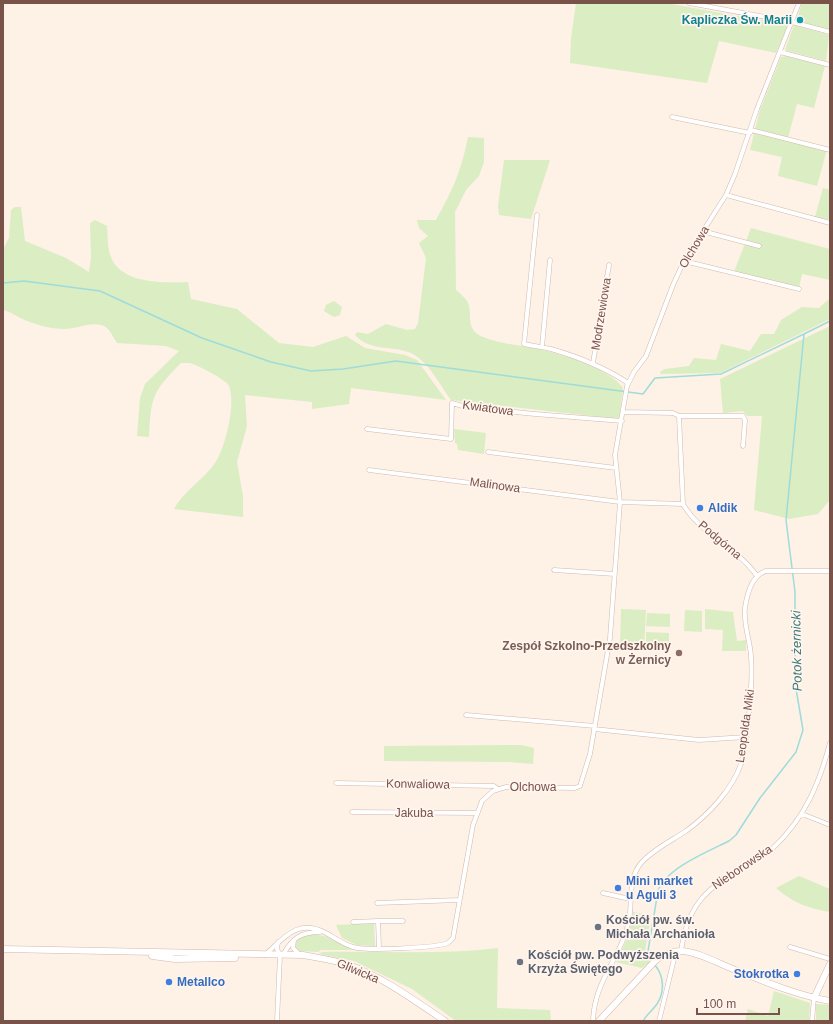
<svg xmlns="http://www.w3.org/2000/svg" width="833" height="1024" font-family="Helvetica,sans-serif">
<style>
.green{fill:#dbedc3}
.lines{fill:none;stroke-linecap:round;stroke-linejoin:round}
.stream{stroke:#9edcda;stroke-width:1.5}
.street-casing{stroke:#d3b8ae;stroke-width:5}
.secondary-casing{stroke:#d6b7ab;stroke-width:7}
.street{stroke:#fff;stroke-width:4}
.secondary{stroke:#fff;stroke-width:6}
.culture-dot{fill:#0f9aa8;stroke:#fff5ee;stroke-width:1.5}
.shop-dot{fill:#3f7fe0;stroke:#fff5ee;stroke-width:1.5}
.education-dot{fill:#8d6e63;stroke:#fff5ee;stroke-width:1.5}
.worship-dot{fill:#6b7280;stroke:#fff5ee;stroke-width:1.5}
.labels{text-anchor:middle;stroke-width:3.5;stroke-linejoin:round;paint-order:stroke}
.culture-label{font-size:12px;font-weight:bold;fill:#0d838f;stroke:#fff5ee;text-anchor:end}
.street-label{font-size:12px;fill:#795249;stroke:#fff5ee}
.shop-label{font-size:12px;font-weight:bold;fill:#366cbe;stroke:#fff5ee;text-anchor:start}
.education-label{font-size:12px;font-weight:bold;fill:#785e54;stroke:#fff5ee;text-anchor:end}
.worship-label{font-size:12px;font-weight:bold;fill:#5b616d;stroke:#fff5ee;text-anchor:start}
.water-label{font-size:13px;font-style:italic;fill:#387877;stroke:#fff5ee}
</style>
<rect width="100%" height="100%" fill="#fef1e6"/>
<!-- green -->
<path class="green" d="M576,3H666L788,25L776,53L719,41L707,83L570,63L571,38Z
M802,3H830V30L796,22Z
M794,25L829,35L826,61L785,50Z
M786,56L825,66L814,108L797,104L788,138L755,129L760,110L781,57Z
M754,133L827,149L817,186L778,176L782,157L750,150Z
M468,137L484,138V162L479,176L466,190L455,212L456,290C460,293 464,297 467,301C473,311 466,323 476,333C486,342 523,346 538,349C562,354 609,368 623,388L619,419L451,400C440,385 428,361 411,353C392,345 370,352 355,335L357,332L368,334L386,324L407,330L415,329L418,323L426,258L419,243L428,236L419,228L417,220H436C453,189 461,172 468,137Z
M504,160H550L531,219L499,215L498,206Z
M823,188L830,190V220L815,217Z
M15,207H21L25,241L66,258L89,272L91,257L90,223L95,220L107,226C108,235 107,248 111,257C121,284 164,283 188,282L191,299L237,309L279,343L313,347L346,336L365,348L405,355L417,360L446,400L351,388L349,404L312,409V402L245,395L247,426L237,462L243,496V517L174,509C185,489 207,478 218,458C226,443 236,403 229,386C227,380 197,365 190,363C187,363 184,363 181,363C152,392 151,397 149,437L137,436L140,398L145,384L179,351L166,346L117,343C112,336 110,327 101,325C88,322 77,329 64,329C52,329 36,325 25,320C17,317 12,312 3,310V249L9,238L11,210Z
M751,228L830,249V280L802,274L799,288L734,272Z
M830,298V319L720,373L661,374L660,372L665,369L689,366L694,358L716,360L721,344L750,351L761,334H774L781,320L802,307L819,308Z
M334,301L342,307L340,315L334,317L324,311L326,305Z
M830,326V500L818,514L789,519L754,510L762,416H747L743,411L723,413L720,379Z
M454,429L486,433L484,454L458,450L457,444L455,443Z
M621,609L646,610L644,650L620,649Z
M705,609L733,612L737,641L746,640V651H722L723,630L705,629Z
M685,610L702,611V632L684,631Z
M647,613L670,614V627L646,626Z
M646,632L669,633V646H646Z
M521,745L534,748L533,764L509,762L384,761V746Z
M799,876L830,889V912C807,908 794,903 776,888Z
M633,912L651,915L645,951L650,962L642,968L616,962L628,937Z
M374,923L375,946L357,945L342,938L336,925Z
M310,934L325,936L352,950H321L318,952L302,951L299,953L295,947L297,939Z
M498,948L497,1008L550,1010L551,1021H456L412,989L354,961L319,954L322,952C380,951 440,955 498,948Z
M774,991L810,1003L809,1021H745L748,1009L768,1016Z
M816,1004L830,1005V1021H816Z"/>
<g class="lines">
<!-- stream -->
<path class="stream" d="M3,283L24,281L100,291L202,338L271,362L311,371L343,369L396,361L643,394L655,378L721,374L804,334
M652,960L648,951L658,891C666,868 709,851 729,841L736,835L760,798L796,752L803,730L795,683V592L786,520L804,334L830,321
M643,1021C647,1014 653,1010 657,1004C665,992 664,976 655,965"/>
<!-- street casing -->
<g class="street-casing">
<path id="street" d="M689,3L792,22L830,32
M780,52L830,65
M672,117L750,133
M751,130L830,150
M726,195L830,223
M537,215L524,344C533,346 542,347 551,349C579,357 604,367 628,383
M702,231L759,246
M684,261L799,289
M542,347L550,260
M593,363L609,265
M623,412L673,413L679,416L683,504
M679,416H743L745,420L743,446
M367,429L451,439L452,403L466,407L535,414L622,421
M488,452L616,468
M369,470L620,502L683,504C700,534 737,547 757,576
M554,570L615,574
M466,715L595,726
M594,729L699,740L746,737
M336,783L494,786L498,789
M352,812L476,813
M802,814L830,825
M603,893L630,899
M377,903L459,900
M353,922L378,921
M294,940L293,948L300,955
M790,947L830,959
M379,948L378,921H403
M681,951C687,909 703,890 740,869C751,863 763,857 773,848C805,818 819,784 830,743
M265,955C284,938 297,918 326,933C335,938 343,944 353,947C367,951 434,948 448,943L453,938L473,825L482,801L493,791L506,787L575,788L580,786L590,754L610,638L620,502L615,455L627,386L634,372L646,356L673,285L684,261L726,195L735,174L757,109L799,3
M283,955C292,938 301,932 320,932
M277,1021L280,955L277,949L278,942
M593,1021C594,980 622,957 629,920C633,899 627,879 642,862C654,849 671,841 686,831C708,815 732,790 741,764C748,739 753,682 751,656C750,640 743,623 745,608C747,594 752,575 766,571H830
M659,1021L676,951
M812,1021L814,998"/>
</g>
<!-- secondary casing -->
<g class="secondary-casing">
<path id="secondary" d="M3,949L303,955C319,958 334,960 349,965C383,977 415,1001 445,1021
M152,956L175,959L235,958
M814,998L830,964
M599,1021L656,960C664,954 672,951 682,951C697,952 714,961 728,967C761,980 795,995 830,1001"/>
</g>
<!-- street -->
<use href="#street" class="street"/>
<!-- secondary -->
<use href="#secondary" class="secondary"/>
</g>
<!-- markers -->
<circle class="culture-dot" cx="800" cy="20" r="4"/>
<g class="shop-dot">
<circle cx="700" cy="508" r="4"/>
<circle cx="618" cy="888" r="4"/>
<circle cx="797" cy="974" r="4"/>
<circle cx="169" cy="982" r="4"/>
</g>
<circle class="education-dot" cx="679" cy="653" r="4"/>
<g class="worship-dot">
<circle cx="598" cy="927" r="4"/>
<circle cx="520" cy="962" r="4"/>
</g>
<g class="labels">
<!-- culture labels -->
<g class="culture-label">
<text x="792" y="24">Kapliczka Św. Marii</text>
</g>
<!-- street labels -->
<g class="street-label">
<text transform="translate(694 247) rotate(-59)" y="4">Olchowa</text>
<text transform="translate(601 314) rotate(-81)" y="4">Modrzewiowa</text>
<text transform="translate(488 408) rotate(8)" y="4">Kwiatowa</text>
<text transform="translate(495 485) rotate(8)" y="4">Malinowa</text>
<text transform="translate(720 540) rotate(40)" y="4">Podgórna</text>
<text transform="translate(745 726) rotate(-82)" y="4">Leopolda Miki</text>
<text transform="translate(418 784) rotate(1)" y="4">Konwaliowa</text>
<text x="533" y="791">Olchowa</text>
<text x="414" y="817">Jakuba</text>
<text transform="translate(742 867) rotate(-34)" y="4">Nieborowska</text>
<text transform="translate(358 971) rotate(23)" y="4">Gliwicka</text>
</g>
<!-- shop labels -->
<g class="shop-label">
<text x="708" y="512">Aldik</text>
<text x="626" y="885">Mini market<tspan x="626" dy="14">u Aguli 3</tspan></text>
<text x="789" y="978" text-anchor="end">Stokrotka</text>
<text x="177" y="986">Metallco</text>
</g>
<!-- education labels -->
<g class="education-label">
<text x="671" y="650">Zespół Szkolno-Przedszkolny<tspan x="671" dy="14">w Żernicy</tspan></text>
</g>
<!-- worship labels -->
<g class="worship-label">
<text x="606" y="924">Kościół pw. św.<tspan x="606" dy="14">Michała Archanioła</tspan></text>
<text x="528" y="959">Kościół pw. Podwyższenia<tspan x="528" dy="14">Krzyża Świętego</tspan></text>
</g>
<!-- water labels -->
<g class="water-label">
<text transform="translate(796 651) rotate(-91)" y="5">Potok żernicki</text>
</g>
</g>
<!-- border -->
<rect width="833" height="1024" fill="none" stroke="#795249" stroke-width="8"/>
<!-- scale -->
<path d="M697 1008v6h82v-6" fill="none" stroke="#795249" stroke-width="2"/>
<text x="703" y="1008" font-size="12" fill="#795249" stroke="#fff5ee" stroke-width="3" paint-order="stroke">100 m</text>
</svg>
